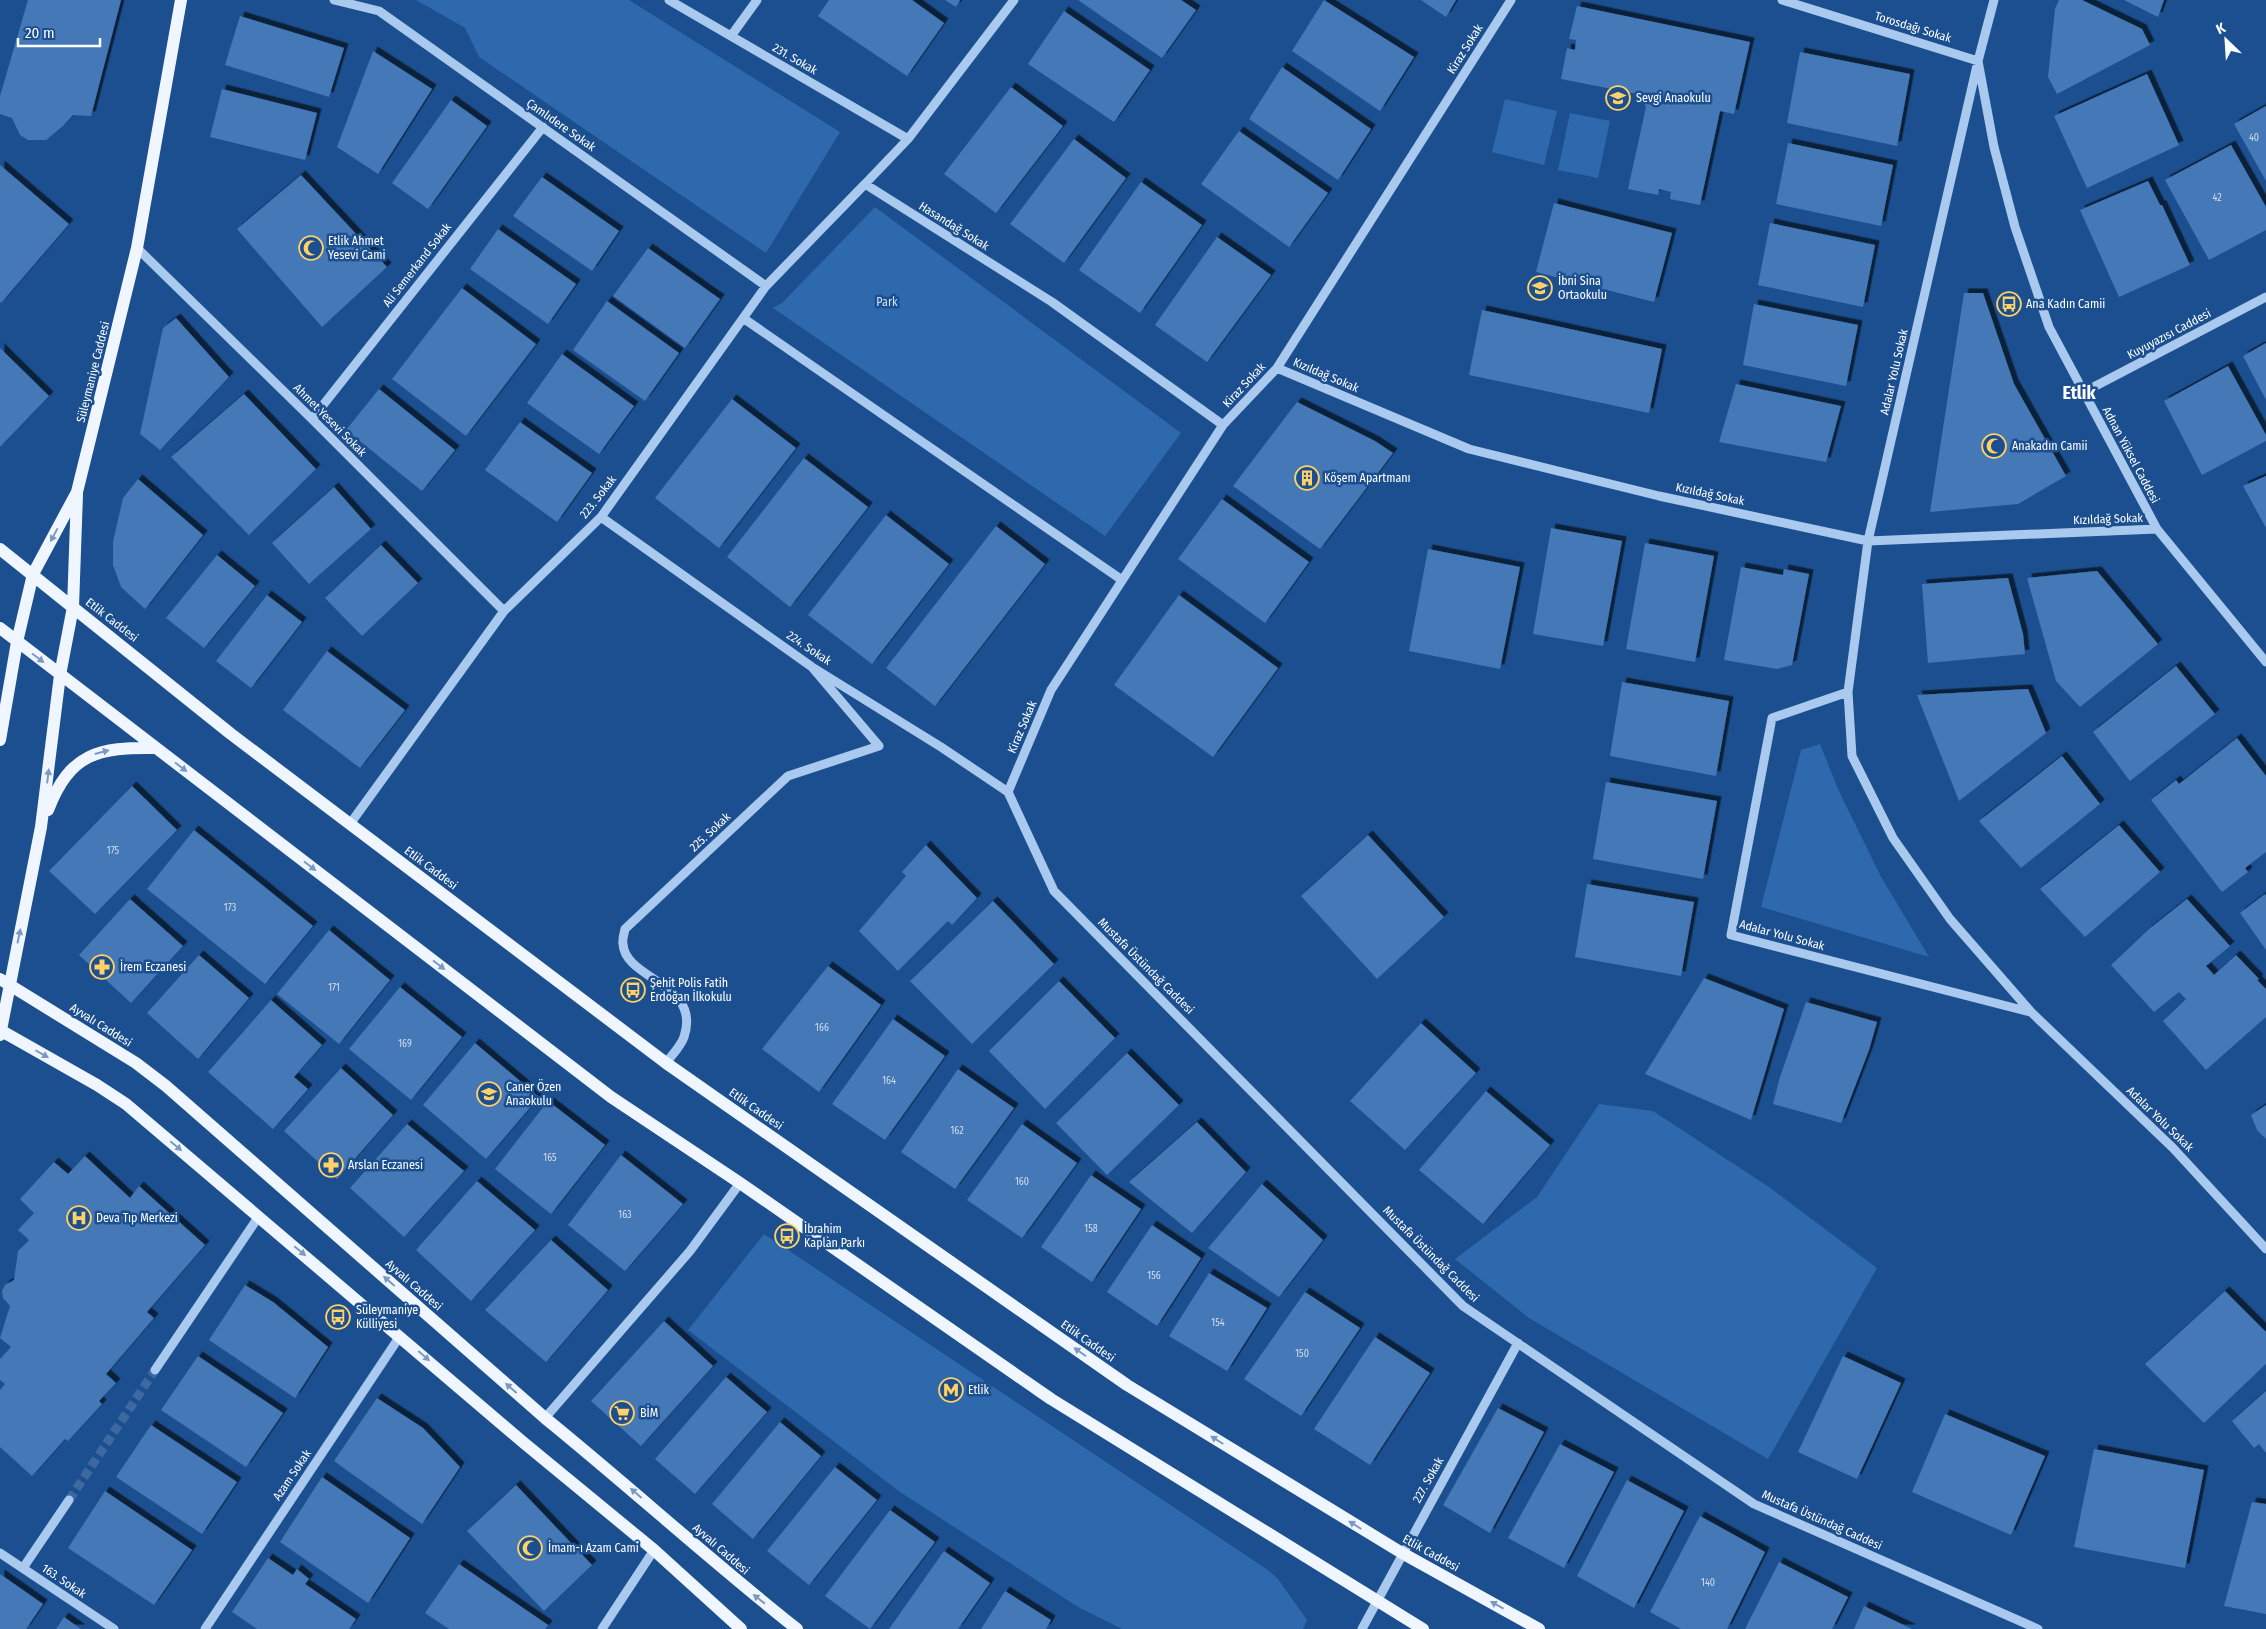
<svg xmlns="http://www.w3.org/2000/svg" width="2266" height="1629" font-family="'Fira Sans Condensed',sans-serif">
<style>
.green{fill:#2e69ad}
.building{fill:#4478b7;filter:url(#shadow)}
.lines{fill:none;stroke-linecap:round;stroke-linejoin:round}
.minor-tunnel{stroke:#3d69a0;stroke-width:9;stroke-dasharray:9 4.5;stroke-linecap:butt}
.minor{stroke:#a9c9ee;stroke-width:9}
.major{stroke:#f0f6ff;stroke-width:12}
.oneway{fill:#7b9ac1}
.labels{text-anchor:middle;stroke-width:5;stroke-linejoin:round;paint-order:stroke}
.number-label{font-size:10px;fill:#d0dded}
.street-label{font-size:12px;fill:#fff;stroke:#1b4f8f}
.poi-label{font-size:12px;fill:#fff;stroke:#1b4f8f;text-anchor:start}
.park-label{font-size:12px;fill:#cfe3fa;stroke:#1b4f8f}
.district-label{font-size:18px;font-weight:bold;fill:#fff;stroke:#1b4f8f}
</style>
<defs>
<filter id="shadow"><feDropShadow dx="4.5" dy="-4.5" stdDeviation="0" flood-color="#0009"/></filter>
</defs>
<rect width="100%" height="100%" fill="#1b4f8f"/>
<!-- green -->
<path class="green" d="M416,0H629L840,132L766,253L479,57L465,28Z
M1505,99L1557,111L1544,165L1492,152Z
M1570,113L1610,121L1598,178L1558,170Z
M875,207L1181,433L1105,536L773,308L782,303Z
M1820,744L1838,789L1880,875L1929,957L1761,907L1801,750Z
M1599,1104L1653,1111L1769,1187L1877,1268L1768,1459L1529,1318L1455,1259L1537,1197Z
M764,1234L1268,1570L1278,1579L1307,1620L1303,1629H1122L1078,1607L900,1492L688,1330Z"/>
<!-- building -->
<path class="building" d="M28,0H121L91,116L73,115L63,126L46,140H28L20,135L12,118L0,114V96Z
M829,0H912L944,23L907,76L818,16Z
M945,0H960L956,7Z
M1078,0H1181L1196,10L1162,58Z
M1324,0L1414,57L1380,111L1292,51Z
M1421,0H1456L1446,17Z
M2059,0H2082L2142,29L2150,45L2057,94L2048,77L2055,9Z
M2124,0H2164L2158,17Z
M1577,6L1750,42L1734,114L1720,111L1700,205L1670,199L1671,192L1659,189L1658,195L1628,189L1646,107L1637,94L1561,79L1567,48L1575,50L1576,40L1569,39Z
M1064,11L1150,70L1114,122L1028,64Z
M240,16L344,48L329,97L225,65Z
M373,51L432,89L378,174L337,147Z
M1800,52L1910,74L1897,146L1787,123Z
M1282,67L1371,129L1338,180L1249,119Z
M2147,74L2179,145L2087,188L2054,116Z
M1011,87L1063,126L996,213L944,174Z
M222,89L317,113L305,160L210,137Z
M451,100L487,126L428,209L392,183Z
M2266,106V181L2234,124Z
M1239,131L1328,193L1289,247L1201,184Z
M1074,139L1126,178L1064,263L1010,224Z
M1788,143L1893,165L1881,226L1776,204Z
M2231,145L2266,207V230L2209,260L2165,180Z
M0,165L69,224L1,303L0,302Z
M301,175L387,267L322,327L237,229Z
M542,177L619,231L592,271L513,216Z
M2148,181L2160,205H2162L2190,265L2119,297L2080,210Z
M1141,182L1202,225L1140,313L1079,270Z
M1554,203L1672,233L1654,302L1536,272Z
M1770,223L1875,245L1863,307L1758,285Z
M498,229L576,284L548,324L470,269Z
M1217,237L1271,275L1207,362L1155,325Z
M648,248L720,299L685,348L613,296Z
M462,288L536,344L466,436L392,379Z
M1964,293H1983L2014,384L2066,476L2018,504L1930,512Z
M607,301L679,353L645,401L573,350Z
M1754,304L1858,325L1846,386L1743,365Z
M1482,310L1662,349L1649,413L1469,375Z
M176,318L229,377L160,450L140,434L163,328Z
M2266,343V400L2243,356Z
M0,348L49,396L0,447Z
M562,354L634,406L599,454L527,403Z
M2228,366L2266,435V441L2202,475L2164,401Z
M1736,384L1841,406L1826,462L1719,442Z
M379,389L455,450L422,491L346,430Z
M244,394L316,469L249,535L171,457Z
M732,399L796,448L719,548L655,498Z
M1297,402L1375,441L1393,453L1320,549L1233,486Z
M520,422L592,473L557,522L485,470Z
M804,458L868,507L790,607L727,557Z
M2266,476V528L2243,486Z
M138,479L203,535L145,609L121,587L113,565V542L123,498Z
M334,487L371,529L309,584L272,543Z
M1222,499L1309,562L1265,623L1178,559Z
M886,515L949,564L872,664L808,615Z
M996,526L1045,564L935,706L886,668Z
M1551,528L1622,541L1603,646L1533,634Z
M1645,543L1714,556L1695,662L1626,649Z
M381,545L418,583L362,636L325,598Z
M1428,549L1520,567L1500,669L1409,651Z
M217,555L255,586L204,648L166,618Z
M1741,567L1783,575L1784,569L1809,574L1792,665L1777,669L1724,660Z
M2097,571L2158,644L2080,707L2056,681L2027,578Z
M2008,578L2023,634L2025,654L1928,663L1922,584Z
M267,595L302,622L251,688L216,661Z
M1179,595L1278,668L1213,757L1114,685Z
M327,651L405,710L360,768L283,710Z
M2176,666L2215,714L2130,781L2093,732Z
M1622,682L1729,701L1716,776L1610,756Z
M2028,689L2046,733L1959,801L1917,695Z
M2237,738L2266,776V852L2245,868L2248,872L2222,892L2151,800L2176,780L2179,784Z
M2062,756L2100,804L2021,868L1979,821Z
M1606,782L1717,801L1703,879L1593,859Z
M132,786L177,830L95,914L49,871Z
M2119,825L2160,872L2085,937L2040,889Z
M194,830L313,926L265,984L147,889Z
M1368,835L1444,917L1377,979L1301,896Z
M926,845L977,898L952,925L948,921L898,971L859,931L906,876L902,872Z
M1587,884L1694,902L1681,976L1575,957Z
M2265,894L2266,896V950L2240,913Z
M130,899L183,946L131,1003L79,955Z
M2187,899L2230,946L2206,966L2214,975L2236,955L2259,979L2257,980L2266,989V1017L2206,1070L2163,1021L2186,999L2179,992L2154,1012L2111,965L2149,929Z
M993,901L1054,964L972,1044L910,981Z
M329,930L390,980L339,1044L277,994Z
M199,955L249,998L198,1059L147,1013Z
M828,966L881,1005L819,1092L762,1049Z
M1704,978L1784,1009L1751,1120L1645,1074Z
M1059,981L1115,1038L1045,1109L989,1051Z
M400,987L462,1037L411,1100L349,1049Z
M271,1000L322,1045L294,1077L308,1089L273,1129L208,1072Z
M1806,1002L1877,1022L1869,1050L1841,1123L1773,1104L1780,1077Z
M893,1019L945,1056L885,1140L832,1104Z
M1421,1023L1476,1073L1405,1150L1350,1101Z
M475,1043L539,1097L486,1159L423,1105Z
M1127,1053L1179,1105L1107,1175L1056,1123Z
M341,1068L393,1115L337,1179L284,1131Z
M958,1069L1014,1108L955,1189L901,1152Z
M1486,1091L1550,1145L1483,1224L1419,1170Z
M548,1101L605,1145L551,1214L495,1169Z
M2266,1105V1139L2257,1130L2251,1115Z
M1197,1122L1246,1172L1192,1233L1129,1182Z
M407,1124L464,1171L404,1237L350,1188Z
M1022,1124L1077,1163L1022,1238L967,1200Z
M621,1155L683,1204L625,1271L568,1225Z
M85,1156L130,1198L139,1186L205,1245L147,1312L154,1318L106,1374L116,1383L99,1401L102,1404L68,1441L65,1439L32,1476L0,1447V1390L5,1384L0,1380V1359L11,1347L0,1338L10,1306L3,1298L2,1291L5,1285L14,1280L18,1251L29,1240L18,1230L34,1213L20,1199L54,1162L68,1174Z
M1091,1175L1141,1209L1092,1282L1041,1247Z
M477,1181L535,1230L471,1301L416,1250Z
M1262,1184L1323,1240L1279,1297L1208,1248Z
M1152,1225L1201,1258L1157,1326L1107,1292Z
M551,1240L608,1290L546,1362L485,1310Z
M1209,1273L1267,1308L1227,1371L1169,1336Z
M245,1285L273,1302L328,1347L295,1398L209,1340Z
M2225,1291L2266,1332V1364L2204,1423L2145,1364Z
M1305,1292L1360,1328L1301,1416L1244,1379Z
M664,1321L713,1366L641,1446L591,1401Z
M1375,1337L1430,1373L1370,1465L1314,1429Z
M198,1356L283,1413L246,1467L161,1410Z
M1843,1356L1901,1383L1857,1479L1798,1452Z
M726,1377L767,1412L695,1494L655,1459Z
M2266,1391V1453L2259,1444L2254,1448L2232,1421Z
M377,1398L423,1428L460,1467L422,1524L334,1461Z
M1498,1408L1544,1432L1490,1533L1443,1505Z
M1945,1414L2045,1456L2011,1535L1912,1492Z
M780,1422L821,1456L753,1539L712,1504Z
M151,1425L237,1482L202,1534L116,1477Z
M1560,1444L1614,1472L1564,1568L1508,1538Z
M2094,1449L2204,1470L2185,1568L2074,1547Z
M835,1467L877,1500L809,1585L767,1551Z
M322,1477L410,1538L368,1603L280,1542Z
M1627,1480L1684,1511L1634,1608L1577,1576Z
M516,1485L592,1565L544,1611L467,1531Z
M105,1491L192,1550L154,1605L68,1548Z
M2252,1502L2266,1504V1614L2224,1606Z
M890,1510L935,1542L870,1629L825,1596Z
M1700,1516L1765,1552L1727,1629H1681L1650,1612Z
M944,1551L990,1583L958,1629H889Z
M268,1558L293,1575L297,1569L309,1579L305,1584L356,1619L349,1629H257L232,1612Z
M1779,1562L1848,1597L1832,1629H1745Z
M459,1564L548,1625L545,1629H449L425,1613Z
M0,1574L43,1604L26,1629H0Z
M1005,1591L1051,1620L1046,1629H981Z
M1864,1606L1912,1629H1854Z
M64,1617L81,1629H56Z"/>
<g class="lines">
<!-- minor-tunnel -->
<path class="minor-tunnel" d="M69,1500L155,1370"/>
<!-- minor -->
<path class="minor" d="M334,0L379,11L766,286
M669,0L908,139
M1014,0L908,139L865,184L1052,302L1223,425
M1782,0L1978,61L1868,541L1848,692L1852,756L1893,838L1950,919L2031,1012L2173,1148L2266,1249
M1994,0L1978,61L1994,147L2015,227L2049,327L2157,529L2266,662
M731,36L757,0
M137,248L312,419L504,611
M743,318L1122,580
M1277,368L1469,449L1659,496L1868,541L2157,529
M2084,392L2266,297
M312,419L543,127
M601,517L812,667L941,747L1008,792
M1848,692L1772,718L1731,935L2030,1012
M1008,792L1054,891L1463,1306L1754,1504L2038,1629
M1008,792L1051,690L1223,425L1277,368L1511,0
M350,824L504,611L601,517L766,286L865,184
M666,1063C672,1055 681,1046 684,1037C702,983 625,980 623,944C622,940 624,934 625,929L788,776L879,746L812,667
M155,1370L259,1216
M545,1418L690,1251L740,1183
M0,1553L114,1629
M23,1568L69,1500
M205,1629L400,1336
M602,1629L654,1550
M1362,1629L1518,1343"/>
<!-- major -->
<path class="major" d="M0,549L231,734L666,1063L1127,1385L1402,1553L1539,1629
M0,628L611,1097L740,1183L1051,1399L1423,1629
M0,740L17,642L33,574L77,492L94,423L137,248L181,0
M48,810C70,753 98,747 156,748
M0,979L136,1063L166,1086L545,1418C630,1487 711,1561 797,1629
M0,1030L97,1085L126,1104L524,1443L654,1550L741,1629
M0,1035L41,827L60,675L73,607L77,494"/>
</g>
<!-- one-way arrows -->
<defs><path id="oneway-solid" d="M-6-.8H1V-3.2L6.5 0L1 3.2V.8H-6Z" transform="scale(1.25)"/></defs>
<g class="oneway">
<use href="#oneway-solid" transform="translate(54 535) rotate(118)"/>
<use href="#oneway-solid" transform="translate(38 658) rotate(37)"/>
<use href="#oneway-solid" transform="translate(102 752) rotate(-15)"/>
<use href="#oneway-solid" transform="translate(181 767) rotate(37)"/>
<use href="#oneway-solid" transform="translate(48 776) rotate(-83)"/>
<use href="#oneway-solid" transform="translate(310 866) rotate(37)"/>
<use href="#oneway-solid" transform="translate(19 936) rotate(-78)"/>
<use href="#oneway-solid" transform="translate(439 965) rotate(37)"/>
<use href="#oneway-solid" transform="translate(42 1054) rotate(30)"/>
<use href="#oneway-solid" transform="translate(176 1146) rotate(40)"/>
<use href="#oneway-solid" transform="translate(300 1251) rotate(40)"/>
<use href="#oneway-solid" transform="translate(389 1281) rotate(-139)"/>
<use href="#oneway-solid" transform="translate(1080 1352) rotate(-145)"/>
<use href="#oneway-solid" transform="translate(424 1356) rotate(41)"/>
<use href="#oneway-solid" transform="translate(511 1388) rotate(-139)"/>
<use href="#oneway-solid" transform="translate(1217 1440) rotate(-148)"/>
<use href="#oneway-solid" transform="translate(636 1493) rotate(-139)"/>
<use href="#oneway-solid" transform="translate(1355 1525) rotate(-148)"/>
<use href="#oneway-solid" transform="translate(759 1599) rotate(-142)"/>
<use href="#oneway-solid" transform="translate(1497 1605) rotate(-151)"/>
</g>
<!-- icons -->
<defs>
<g id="school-ring" transform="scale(1.25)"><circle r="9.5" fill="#1b4f8f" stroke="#ffd166" stroke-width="1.5"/><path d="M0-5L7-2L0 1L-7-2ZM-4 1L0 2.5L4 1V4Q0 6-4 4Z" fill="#ffd166"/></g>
<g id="mosque-ring" transform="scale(1.25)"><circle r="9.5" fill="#1b4f8f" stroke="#ffd166" stroke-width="1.5"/><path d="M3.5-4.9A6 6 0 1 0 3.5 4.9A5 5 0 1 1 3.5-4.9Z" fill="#ffd166"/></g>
<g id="bus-ring" transform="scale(1.25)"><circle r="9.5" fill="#1b4f8f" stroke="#ffd166" stroke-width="1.5"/><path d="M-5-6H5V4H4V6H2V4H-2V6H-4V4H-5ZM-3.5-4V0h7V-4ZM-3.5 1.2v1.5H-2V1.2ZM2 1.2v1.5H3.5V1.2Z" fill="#ffd166"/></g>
<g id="building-ring" transform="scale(1.25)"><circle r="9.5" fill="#1b4f8f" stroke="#ffd166" stroke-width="1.5"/><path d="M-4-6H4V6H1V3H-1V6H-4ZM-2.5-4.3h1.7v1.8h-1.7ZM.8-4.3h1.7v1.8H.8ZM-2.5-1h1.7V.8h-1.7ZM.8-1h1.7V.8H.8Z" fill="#ffd166"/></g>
<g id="pharmacy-ring" transform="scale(1.25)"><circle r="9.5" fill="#1b4f8f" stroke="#ffd166" stroke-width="1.5"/><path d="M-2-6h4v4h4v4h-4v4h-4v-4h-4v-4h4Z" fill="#ffd166"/></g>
<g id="hospital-ring" transform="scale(1.25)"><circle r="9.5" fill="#1b4f8f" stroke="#ffd166" stroke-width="1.5"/><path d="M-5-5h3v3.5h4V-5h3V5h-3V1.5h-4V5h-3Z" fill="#ffd166"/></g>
<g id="metro-ring" transform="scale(1.25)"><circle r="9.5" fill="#1b4f8f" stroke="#ffd166" stroke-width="1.5"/><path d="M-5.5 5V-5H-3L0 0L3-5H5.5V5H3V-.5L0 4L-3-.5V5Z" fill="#ffd166"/></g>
<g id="supermarket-ring" transform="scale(1.25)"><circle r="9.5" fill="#1b4f8f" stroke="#ffd166" stroke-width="1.5"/><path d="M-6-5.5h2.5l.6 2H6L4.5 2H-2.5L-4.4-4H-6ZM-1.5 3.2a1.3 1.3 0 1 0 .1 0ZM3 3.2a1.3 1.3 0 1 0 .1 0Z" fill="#ffd166"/></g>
</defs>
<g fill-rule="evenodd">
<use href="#school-ring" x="1618" y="98"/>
<use href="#mosque-ring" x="311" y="248"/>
<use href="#school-ring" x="1540" y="288"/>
<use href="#bus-ring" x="2009" y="304"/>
<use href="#mosque-ring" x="1994" y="446"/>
<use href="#building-ring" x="1307" y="478"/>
<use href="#pharmacy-ring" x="102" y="967"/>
<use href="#bus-ring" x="633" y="990"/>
<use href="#school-ring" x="489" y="1094"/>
<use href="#pharmacy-ring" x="331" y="1165"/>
<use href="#hospital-ring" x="79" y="1218"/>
<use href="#bus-ring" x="787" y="1236"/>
<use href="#bus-ring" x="338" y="1317"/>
<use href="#metro-ring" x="951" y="1390"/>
<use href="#supermarket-ring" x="622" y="1413"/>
<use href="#mosque-ring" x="530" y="1548"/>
</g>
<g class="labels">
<!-- number labels -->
<g class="number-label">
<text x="2254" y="141">40</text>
<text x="2217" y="201">42</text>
<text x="113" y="854">175</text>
<text x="230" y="911">173</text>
<text x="334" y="991">171</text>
<text x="822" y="1031">166</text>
<text x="405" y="1047">169</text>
<text x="889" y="1084">164</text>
<text x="957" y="1134">162</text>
<text x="550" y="1161">165</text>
<text x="1022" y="1185">160</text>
<text x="625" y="1218">163</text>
<text x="1091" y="1232">158</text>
<text x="1154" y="1279">156</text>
<text x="1218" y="1326">154</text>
<text x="1302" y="1357">150</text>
<text x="1708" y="1586">140</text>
</g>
<!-- street labels -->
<g class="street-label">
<text transform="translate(1913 27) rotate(17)" y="4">Torosdağı Sokak</text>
<text transform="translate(1465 49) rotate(-58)" y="4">Kiraz Sokak</text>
<text transform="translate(795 59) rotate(30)" y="4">231. Sokak</text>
<text transform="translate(561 125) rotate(35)" y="4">Çamlıdere Sokak</text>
<text transform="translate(954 226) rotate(32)" y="4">Hasandağ Sokak</text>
<text transform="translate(417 265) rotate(-52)" y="4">Ali Semerkand Sokak</text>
<text transform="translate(2169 334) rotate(-28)" y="4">Kuyuyazısı Caddesi</text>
<text transform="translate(93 372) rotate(-76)" y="4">Süleymaniye Caddesi</text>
<text transform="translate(1894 372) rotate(-77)" y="4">Adalar Yolu Sokak</text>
<text transform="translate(1326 375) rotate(23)" y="4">Kızıldağ Sokak</text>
<text transform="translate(1244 385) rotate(-47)" y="4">Kiraz Sokak</text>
<text transform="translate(330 420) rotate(45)" y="4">Ahmet Yesevi Sokak</text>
<text transform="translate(2131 455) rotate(62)" y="4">Adnan Yüksel Caddesi</text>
<text transform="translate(1710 494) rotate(12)" y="4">Kızıldağ Sokak</text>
<text transform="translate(598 497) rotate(-52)" y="4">223. Sokak</text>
<text transform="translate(2108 519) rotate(-2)" y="4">Kızıldağ Sokak</text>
<text transform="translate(112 620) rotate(38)" y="4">Etlik Caddesi</text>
<text transform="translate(809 648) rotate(34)" y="4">224. Sokak</text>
<text transform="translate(1022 727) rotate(-67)" y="4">Kiraz Sokak</text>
<text transform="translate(710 832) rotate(-43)" y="4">225. Sokak</text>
<text transform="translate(431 868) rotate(37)" y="4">Etlik Caddesi</text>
<text transform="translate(1782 935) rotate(15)" y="4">Adalar Yolu Sokak</text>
<text transform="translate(1146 966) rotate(45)" y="4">Mustafa Üstündağ Caddesi</text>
<text transform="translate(101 1025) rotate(32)" y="4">Ayvalı Caddesi</text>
<text transform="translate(756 1109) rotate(35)" y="4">Etlik Caddesi</text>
<text transform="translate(2160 1119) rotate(44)" y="4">Adalar Yolu Sokak</text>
<text transform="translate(1431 1254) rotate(45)" y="4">Mustafa Üstündağ Caddesi</text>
<text transform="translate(414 1285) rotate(41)" y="4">Ayvalı Caddesi</text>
<text transform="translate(1088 1341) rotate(35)" y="4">Etlik Caddesi</text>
<text transform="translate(292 1475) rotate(-56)" y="4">Azam Sokak</text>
<text transform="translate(1428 1480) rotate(-61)" y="4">227. Sokak</text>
<text transform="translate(1822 1520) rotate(24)" y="4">Mustafa Üstündağ Caddesi</text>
<text transform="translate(721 1549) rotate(41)" y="4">Ayvalı Caddesi</text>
<text transform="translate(1431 1553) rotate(29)" y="4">Etlik Caddesi</text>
<text transform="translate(64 1581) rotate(34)" y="4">163. Sokak</text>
</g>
<!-- poi labels -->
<g class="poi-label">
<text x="1636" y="102">Sevgi Anaokulu</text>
<text x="328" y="245">Etlik Ahmet<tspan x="328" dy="14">Yesevi Cami</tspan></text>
<text x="1558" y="285">İbni Sina<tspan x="1558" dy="14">Ortaokulu</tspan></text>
<text x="2026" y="308">Ana Kadın Camii</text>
<text x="2012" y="450">Anakadın Camii</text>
<text x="1324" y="482">Köşem Apartmanı</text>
<text x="120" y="971">İrem Eczanesi</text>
<text x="650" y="987">Şehit Polis Fatih<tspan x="650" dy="14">Erdoğan İlkokulu</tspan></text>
<text x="506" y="1091">Caner Özen<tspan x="506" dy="14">Anaokulu</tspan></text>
<text x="348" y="1169">Arslan Eczanesi</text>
<text x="96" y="1222">Deva Tıp Merkezi</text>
<text x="804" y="1233">İbrahim<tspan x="804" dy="14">Kaplan Parkı</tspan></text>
<text x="356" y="1314">Süleymaniye<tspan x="356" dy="14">Külliyesi</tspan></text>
<text x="968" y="1394">Etlik</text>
<text x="640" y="1417">BİM</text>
<text x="548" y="1552">İmam-ı Azam Cami</text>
</g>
<!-- park labels -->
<g class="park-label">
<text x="887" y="306">Park</text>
</g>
<!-- district labels -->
<g class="district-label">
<text x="2079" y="399">Etlik</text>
</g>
</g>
<!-- north arrow -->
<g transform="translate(2226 40) rotate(335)" stroke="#1b4f8f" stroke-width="4" paint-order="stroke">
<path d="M0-4L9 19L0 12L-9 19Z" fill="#ffffff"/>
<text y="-8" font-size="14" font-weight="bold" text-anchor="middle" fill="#ffffff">K</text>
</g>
<!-- scale -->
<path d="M18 38v8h82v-8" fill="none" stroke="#ffffff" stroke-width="2.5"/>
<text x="25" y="38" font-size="15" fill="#ffffff" stroke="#1b4f8f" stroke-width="4" paint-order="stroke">20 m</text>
</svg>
